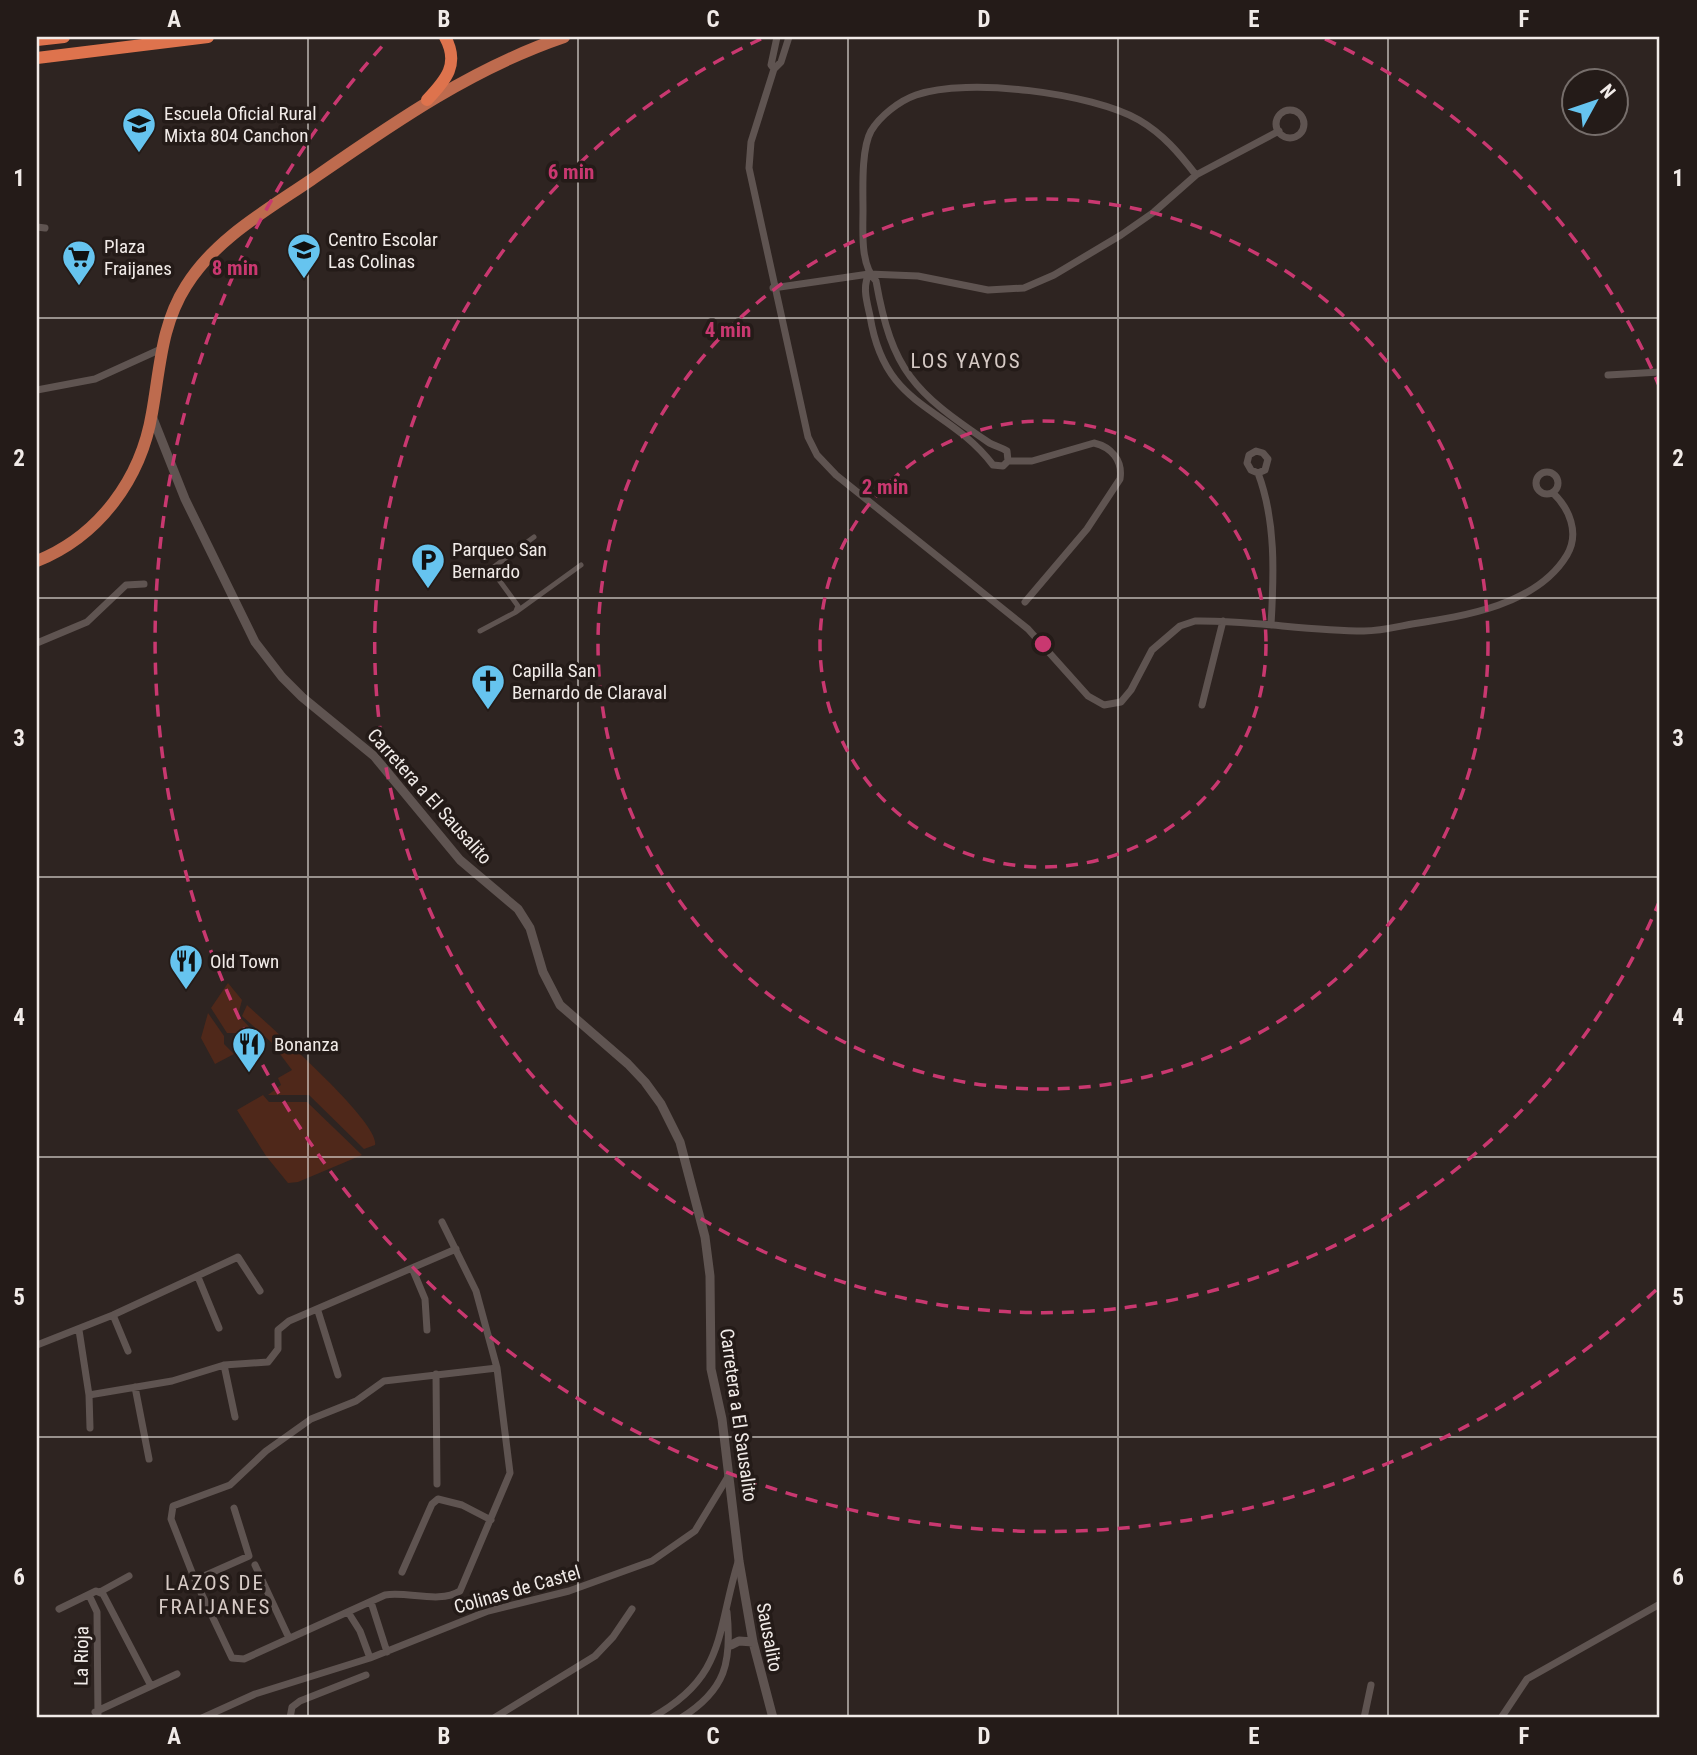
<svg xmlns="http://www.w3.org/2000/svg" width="1697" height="1755" font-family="'Roboto Condensed',sans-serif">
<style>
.green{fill:#4f281a}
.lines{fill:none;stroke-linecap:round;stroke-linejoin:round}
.pedestrian{stroke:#5f5451;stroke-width:5}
.minor{stroke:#5f5451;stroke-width:7}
.tertiary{stroke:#5f5451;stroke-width:9}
.primary{stroke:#be6b4e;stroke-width:12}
.trunk{stroke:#de734d;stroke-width:12}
.grid{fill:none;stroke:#f1ebe8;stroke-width:2;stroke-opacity:0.55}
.ring{fill:none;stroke:#c93870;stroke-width:3.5;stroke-dasharray:12 9}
.labels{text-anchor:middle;stroke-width:7;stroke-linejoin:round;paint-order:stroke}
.poi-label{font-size:19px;fill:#f1ebe8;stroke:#241b18;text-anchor:start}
.street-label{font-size:19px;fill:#f1ebe8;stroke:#241b18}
.neighbourhood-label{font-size:21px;letter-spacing:2px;fill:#d6cac5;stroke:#241b18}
.centre{fill:#c93870;stroke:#241b18;stroke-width:3.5}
.ring-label{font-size:21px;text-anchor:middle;font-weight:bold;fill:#c93870;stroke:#241b18;stroke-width:7;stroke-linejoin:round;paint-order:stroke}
.neatline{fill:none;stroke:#f1ebe8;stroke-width:2.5}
.grid-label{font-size:23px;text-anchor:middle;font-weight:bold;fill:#f1ebe8}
</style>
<rect width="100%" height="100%" fill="#2e2421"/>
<!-- green -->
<path class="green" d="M228,983L242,1000L238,1015L256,1034L252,1037L241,1033H227L211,1008Z
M247,1005C267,1024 381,1123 375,1145L364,1149L309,1095H268L281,1085L278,1078L292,1070L271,1042L242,1016Z
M208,1013L224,1036V1044L234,1054L215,1064L201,1038Z
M263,1095L269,1102H307L362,1155L298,1182L288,1183L266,1156L237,1110Z"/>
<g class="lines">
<!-- pedestrian -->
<path class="pedestrian" d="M516,611L518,606L491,569L534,537
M480,631L516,612L581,565"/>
<!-- minor -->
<path class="minor" d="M789,37L781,62L774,69L751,142L749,168L808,437L817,455L836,475L1028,629L1088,696L1104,705L1121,702L1131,690L1152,650L1180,626L1195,621C1251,620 1307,631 1364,631C1380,631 1396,627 1412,624C1465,616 1537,605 1567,555C1580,533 1569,508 1553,493
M774,69L771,65L777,37
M1276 124a14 14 0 1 1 28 0a14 14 0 1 1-28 0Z
M37,227L45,228
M869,274C862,287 867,302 870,316C885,410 945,403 993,465L1003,466L1008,461L1007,451C1001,447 994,446 988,442C914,392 892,371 876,281C860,265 863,231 863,210C863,190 861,149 871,131C880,116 899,101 916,95C968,77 1092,93 1139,120C1163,134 1179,153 1196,175
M773,288L869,274L918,276L988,290L1024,288L1054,275L1121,235L1154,212L1196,175L1279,131
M1608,375L1660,372
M37,390L95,379L161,349
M1008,461H1032L1094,443C1111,447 1123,460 1120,479L1087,529L1025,602
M1536 483a11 11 0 1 1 22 0a11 11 0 1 1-22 0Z
M1258,473L1265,470L1268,459L1263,453L1256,451L1249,455L1247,463L1251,470L1258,473C1276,521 1274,574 1271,625
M37,643L87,622L126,585L144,584
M1202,705L1223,621
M442,1222L476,1291L497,1368
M412,1268L425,1299L427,1330
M198,1277L219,1328
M318,1311L338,1375
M113,1315L128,1351
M79,1330L89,1395L90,1428
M37,1345L113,1315L238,1257L260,1291
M224,1365L235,1417
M497,1368L510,1473L460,1591C439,1604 408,1591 385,1595L244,1659L232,1658L195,1580L171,1519L173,1506L230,1485L266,1451L311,1419L356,1401L384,1381Z
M436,1374L437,1484
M135,1387L149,1459
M89,1395L172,1381L224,1365L268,1362L278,1349V1330L289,1321L456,1249
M255,1565L289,1638
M402,1572L432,1504L438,1499L462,1505L491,1520
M195,1580L249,1556L234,1508
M100,1592L129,1576
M89,1595L97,1612L98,1718
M371,1602L387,1652
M59,1609L96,1591L103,1594L151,1686
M348,1612L360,1631L370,1658
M95,1712L177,1674
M202,1718L255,1694L370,1658L488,1611L569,1591L652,1561L695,1531L729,1475
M290,1718L292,1707L300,1701L366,1675
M494,1718L595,1656L613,1637L632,1609
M651,1718C726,1677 716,1634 738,1562
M681,1718C726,1690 732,1662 727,1612
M1364,1718L1371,1685
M1501,1718L1527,1679L1660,1604"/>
<!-- tertiary -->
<path class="tertiary" d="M152,416L185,499L255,642L282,677L302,697L374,756L460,860L518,909L530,928L543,972L560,1005L628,1064L645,1082L661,1104L680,1142L705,1237L710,1276L711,1369L722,1419L739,1561L753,1642L773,1718
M731,1645L739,1641L753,1642"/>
<!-- primary -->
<path class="primary" d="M37,561C99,536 141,479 152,413C160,369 161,325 186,286C215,239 267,210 311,180C392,124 470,69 564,37"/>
<!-- trunk -->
<path class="trunk" d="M37,40L64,37
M37,58L208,37
M427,100C446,80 460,64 445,37"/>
</g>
<!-- grid -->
<path class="grid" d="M308,37V1718M578,37V1718M848,37V1718M1118,37V1718M1388,37V1718M37,318H1660M37,598H1660M37,877H1660M37,1157H1660M37,1437H1660"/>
<!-- distance rings -->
<g class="ring">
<circle cx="1043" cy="644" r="223"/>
<circle cx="1043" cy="644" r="445"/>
<path d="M1660 900A668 668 0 1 1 761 39M1325 39A668 668 0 0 1 1660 388"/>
<path d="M1656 1290A891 891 0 0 1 386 42"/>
</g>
<!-- icons -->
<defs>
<g id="school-pin" transform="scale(1.75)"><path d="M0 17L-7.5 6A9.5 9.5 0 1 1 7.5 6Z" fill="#66c4ef" stroke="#241b18"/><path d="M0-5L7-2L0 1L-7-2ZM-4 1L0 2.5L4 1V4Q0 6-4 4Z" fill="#111"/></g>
<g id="supermarket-pin" transform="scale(1.75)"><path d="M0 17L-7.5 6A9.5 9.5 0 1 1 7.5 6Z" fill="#66c4ef" stroke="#241b18"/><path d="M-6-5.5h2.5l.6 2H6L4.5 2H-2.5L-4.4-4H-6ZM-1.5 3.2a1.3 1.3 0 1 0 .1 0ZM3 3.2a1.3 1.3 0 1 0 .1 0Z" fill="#111"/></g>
<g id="parking-pin" transform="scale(1.75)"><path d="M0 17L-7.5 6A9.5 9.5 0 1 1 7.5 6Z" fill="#66c4ef" stroke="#241b18"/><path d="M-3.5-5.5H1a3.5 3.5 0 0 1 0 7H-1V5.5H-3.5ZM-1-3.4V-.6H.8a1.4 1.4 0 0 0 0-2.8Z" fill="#111"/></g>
<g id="church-pin" transform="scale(1.75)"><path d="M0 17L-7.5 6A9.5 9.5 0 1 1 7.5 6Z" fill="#66c4ef" stroke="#241b18"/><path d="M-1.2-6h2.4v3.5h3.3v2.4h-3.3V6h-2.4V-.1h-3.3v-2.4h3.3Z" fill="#111"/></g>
<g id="restaurant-pin" transform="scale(1.75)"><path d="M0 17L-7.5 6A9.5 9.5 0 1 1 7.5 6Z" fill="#66c4ef" stroke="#241b18"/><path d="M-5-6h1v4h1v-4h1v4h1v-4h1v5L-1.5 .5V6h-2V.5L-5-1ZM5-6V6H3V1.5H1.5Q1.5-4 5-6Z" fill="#111"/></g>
</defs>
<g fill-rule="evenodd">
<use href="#school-pin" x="139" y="124"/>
<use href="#school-pin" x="304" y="250"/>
<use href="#supermarket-pin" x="79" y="257"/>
<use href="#parking-pin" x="428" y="560"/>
<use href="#church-pin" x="488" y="681"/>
<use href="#restaurant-pin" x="186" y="961"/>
<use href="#restaurant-pin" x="249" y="1044"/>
</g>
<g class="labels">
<!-- poi labels -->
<g class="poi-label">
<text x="164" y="120">Escuela Oficial Rural<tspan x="164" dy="22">Mixta 804 Canchon</tspan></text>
<text x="328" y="246">Centro Escolar<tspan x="328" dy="22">Las Colinas</tspan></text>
<text x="104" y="253">Plaza<tspan x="104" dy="22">Fraijanes</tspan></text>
<text x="452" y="556">Parqueo San<tspan x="452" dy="22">Bernardo</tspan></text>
<text x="512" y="677">Capilla San<tspan x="512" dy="22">Bernardo de Claraval</tspan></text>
<text x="210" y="968">Old Town</text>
<text x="274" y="1051">Bonanza</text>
</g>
<!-- street labels -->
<g class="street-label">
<text transform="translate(430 796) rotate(48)" y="7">Carretera a El Sausalito</text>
<text transform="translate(739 1415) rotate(82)" y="7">Carretera a El Sausalito</text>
<text transform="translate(517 1589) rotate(-16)" y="7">Colinas de Castel</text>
<text transform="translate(770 1637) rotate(79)" y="7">Sausalito</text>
<text transform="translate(81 1656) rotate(-89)" y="7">La Rioja</text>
</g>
<!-- neighbourhood labels -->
<g class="neighbourhood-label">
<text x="966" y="368">LOS YAYOS</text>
<text x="215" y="1590">LAZOS DE<tspan x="215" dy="24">FRAIJANES</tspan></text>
</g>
</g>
<circle cx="1043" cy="644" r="10" class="centre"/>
<g class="ring-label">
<text x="571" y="179">6 min</text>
<text x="235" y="275">8 min</text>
<text x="728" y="337">4 min</text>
<text x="885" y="494">2 min</text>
</g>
<!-- border -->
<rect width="1697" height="1755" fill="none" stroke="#241b18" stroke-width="77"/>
<!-- north arrow -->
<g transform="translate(1595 102) rotate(50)"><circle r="33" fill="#241b18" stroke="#766e6b" stroke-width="2"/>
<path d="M0-5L12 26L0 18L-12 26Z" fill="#66c4ef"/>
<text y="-10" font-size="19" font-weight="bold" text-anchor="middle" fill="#f1ebe8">N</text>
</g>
<rect x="38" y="38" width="1620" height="1678" class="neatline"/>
<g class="grid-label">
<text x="174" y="27">A</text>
<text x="444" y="27">B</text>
<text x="713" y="27">C</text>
<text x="984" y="27">D</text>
<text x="1254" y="27">E</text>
<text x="1524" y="27">F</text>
<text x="19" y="186">1</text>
<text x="1678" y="186">1</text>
<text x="19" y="466">2</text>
<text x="1678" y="466">2</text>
<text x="19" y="746">3</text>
<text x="1678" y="746">3</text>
<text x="19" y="1025">4</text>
<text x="1678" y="1025">4</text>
<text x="19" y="1305">5</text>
<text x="1678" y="1305">5</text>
<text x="19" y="1585">6</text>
<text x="1678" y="1585">6</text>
<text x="174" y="1744">A</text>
<text x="444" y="1744">B</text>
<text x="713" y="1744">C</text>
<text x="984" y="1744">D</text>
<text x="1254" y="1744">E</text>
<text x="1524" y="1744">F</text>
</g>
</svg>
